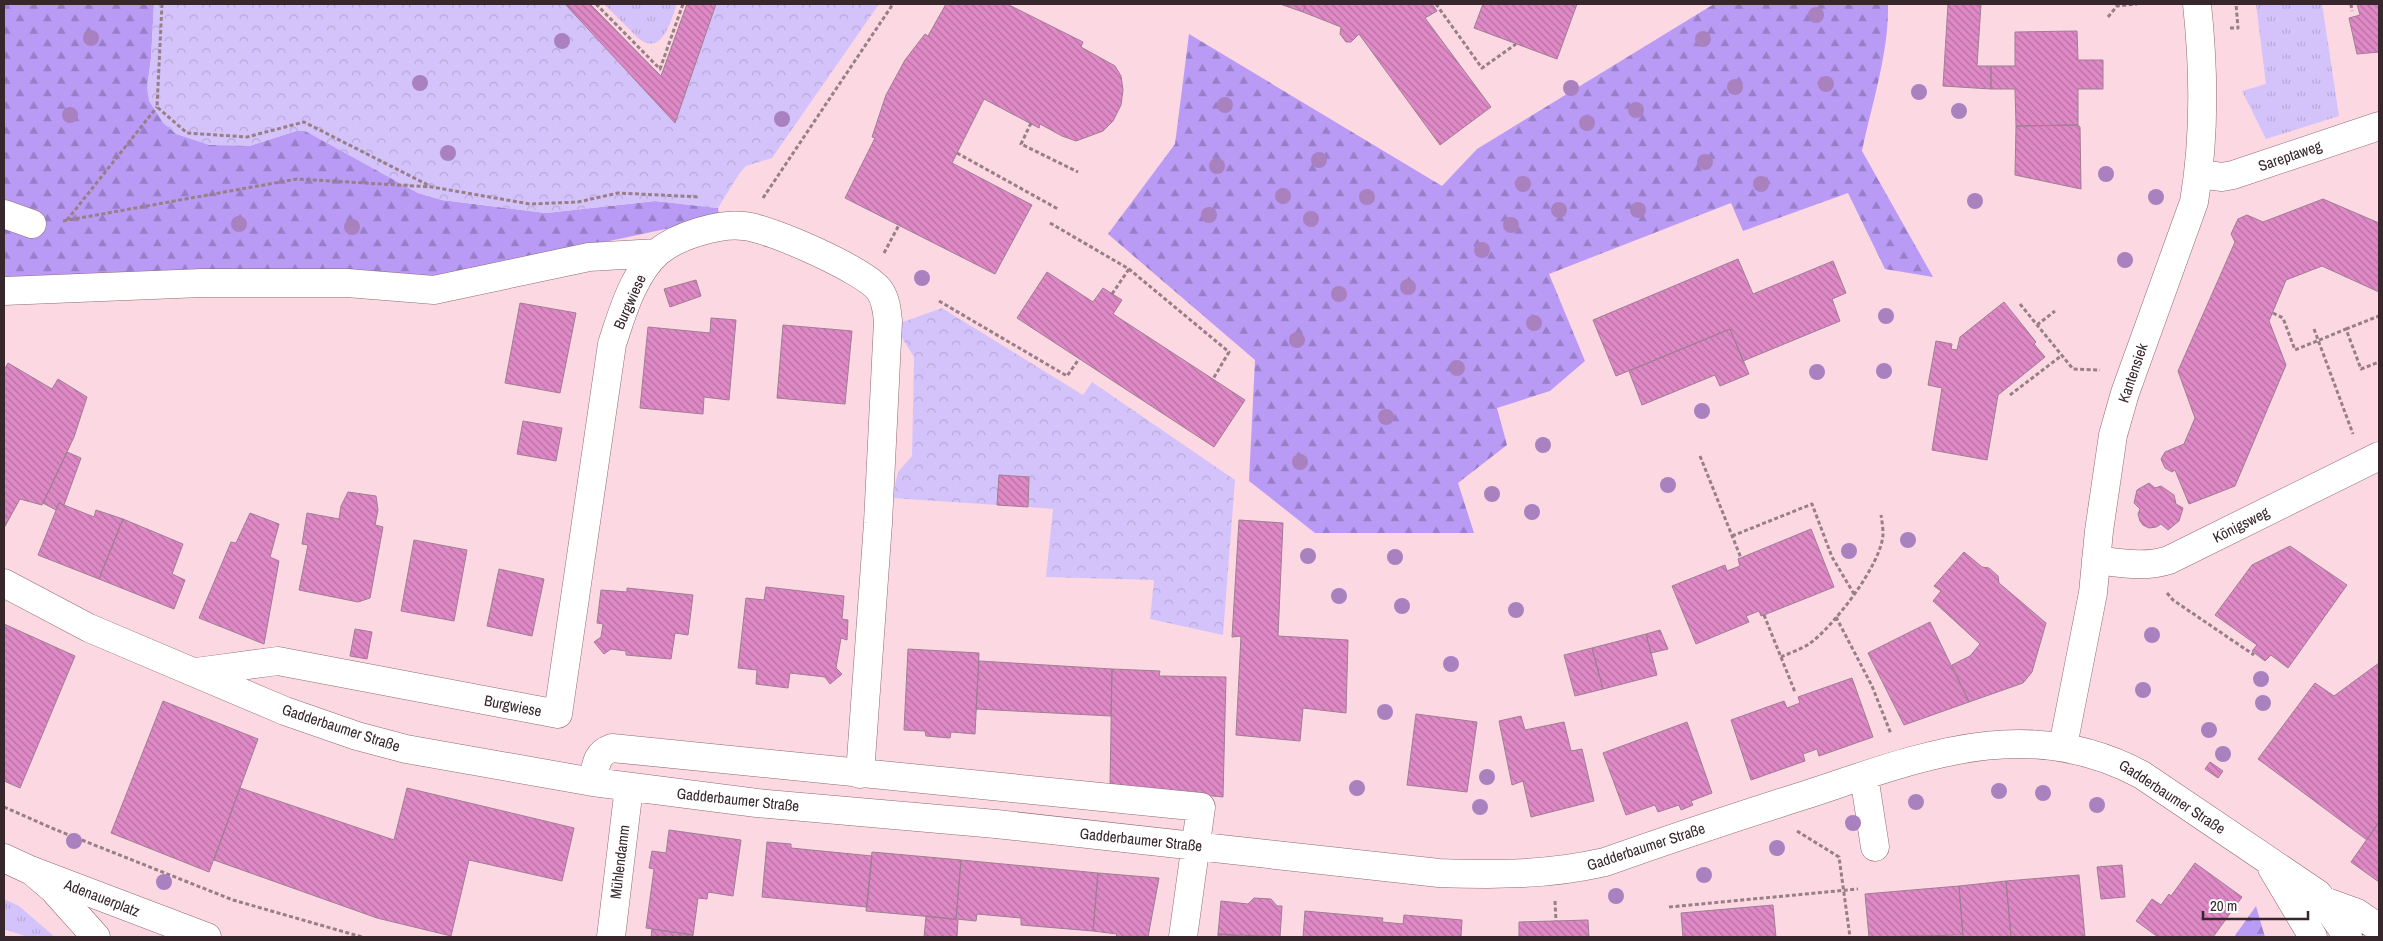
<svg xmlns="http://www.w3.org/2000/svg" width="2383" height="941" font-family="'Archivo Narrow',sans-serif">
<style>
.grass{fill:url(#grass-tufts)}
.forest{fill:url(#forest-firs)}
.park{fill:url(#park-crowns)}
.building{fill:url(#building-back-hatch);stroke:#9f7e94}
.lines{fill:none;stroke-linecap:round;stroke-linejoin:round}
.minor-casing{stroke:#8f6974;stroke-width:29}
.major-casing{stroke:#8f6974;stroke-width:29}
.path{stroke:#987e86;stroke-width:3;stroke-dasharray:4 2.5;stroke-linecap:butt}
.minor{stroke:#fff;stroke-width:28}
.major{stroke:#fff;stroke-width:28}
.tree{fill:#a881be}
.labels{text-anchor:middle;stroke-width:4;stroke-linejoin:round;paint-order:stroke}
.street-label{font-size:15px;fill:#37272c;stroke:#fff}
</style>
<defs>
<pattern id="grass-tufts" width="24" height="20" patternUnits="userSpaceOnUse" patternTransform="scale(1.25)"><rect width="24" height="20" fill="#d4c3fa"/><path d="M3 7l-1-3M5 7V3M7 7l1-3M15 17l-1-3M17 17v-4M19 17l1-3" fill="none" stroke="#b7a8d6"/></pattern>
<pattern id="forest-firs" width="22" height="20" patternUnits="userSpaceOnUse" patternTransform="scale(1.25)"><rect width="22" height="20" fill="#b99bf5"/><path d="M5 1l3.5 6h-7zM16 11l3.5 6h-7z" fill="#977ec7"/></pattern>
<pattern id="park-crowns" width="20" height="18" patternUnits="userSpaceOnUse" patternTransform="scale(1.25)"><rect width="20" height="18" fill="#d4c3fa"/><path d="M2 6a3 3 0 1 1 6 0M12 15a3 3 0 1 1 6 0" fill="none" stroke="#b7a8d6"/></pattern>
<pattern id="building-back-hatch" width="6" height="6" patternUnits="userSpaceOnUse" patternTransform="scale(1.25)"><rect width="6" height="6" fill="#df89c6"/><path d="M-1 5l2 2M0 0l6 6M5-1l2 2" fill="none" stroke="#b670a1"/></pattern>
</defs>
<rect width="100%" height="100%" fill="#fcd8e3"/>
<!-- grass -->
<path class="grass" d="M604,4H677C671,20 662,58 638,38Z
M2256,4H2322L2339,116L2266,139L2242,91L2266,84Z
M4,899L19,906L55,937H28L4,929Z"/>
<!-- forest -->
<path class="forest" d="M4,4H154L151,59L147,87L249,146L296,131H306L418,193L442,200L546,213L655,201L718,208L719,216L689,224L558,252L440,282L4,280Z
M1714,4H1888C1889,53 1872,103 1862,151L1933,277L1885,269L1848,193L1743,231L1731,203L1549,274L1585,361L1550,391L1497,408L1507,445L1458,483L1474,533H1315L1249,481L1255,360L1108,234L1175,144L1189,34L1442,186L1477,149Z
M2256,906L2265,937H2234Z"/>
<!-- park -->
<path class="park" d="M154,4H565L675,123L716,4H879L772,158L746,166L739,174L718,208L655,201L546,213L442,200L418,193L305,131H296L249,146L209,145L176,134L163,123L149,101L147,88L151,59Z
M942,308L1083,395L1092,382L1235,480L1223,635L1150,619L1154,580L1046,577L1053,509L1028,507L1029,477L1000,475L997,505L892,498L898,472L912,456L914,357L899,333L900,323Z"/>
<!-- building -->
<path class="building" d="M565,4H590L661,76L687,4H716L675,123Z
M946,4H1007L1083,42L1081,47L1115,66L1121,76L1123,90L1121,105L1113,121L1103,131L1076,141L1062,136L1040,124L1039,128L984,99L952,163L1032,205L995,274L845,198L875,138L872,137L886,95L905,60L925,34L928,36Z
M1280,4H1306L1303,12Z
M1306,4H1432L1437,11L1425,18L1491,107L1440,145L1359,34L1351,42H1346L1340,34L1341,27L1303,12Z
M1483,4H1577L1557,59L1474,28Z
M1948,4H1981L1977,66H1991V89L1943,86Z
M2357,4H2379V52L2357,54L2349,18L2360,15Z
M2077,31L2078,60H2103V89H2078V125L2016,126L2015,89H1991V66H2015V32Z
M2078,125L2080,127L2081,189L2015,175L2016,126Z
M2323,199L2379,223V292L2322,266L2286,280L2269,321L2286,365L2235,486L2189,504L2175,470L2172,472L2165,468L2161,459L2165,452L2184,444L2195,418L2178,371L2235,242L2231,234L2238,219L2247,215L2263,222Z
M1738,259L1753,294L1833,261L1846,293L1832,299L1840,321L1743,361L1730,329L1616,376L1593,320Z
M1047,272L1093,302L1103,288L1122,300L1113,314L1245,400L1214,447L1017,318Z
M696,280L701,296L670,307L664,289Z
M2004,302L2036,342L2034,344L2045,357L1998,395L1987,460L1932,450L1942,388L1928,385L1936,341L1952,344L1951,349L1957,350L1960,337Z
M520,303L576,313L560,393L505,383Z
M711,318L736,320L729,400L704,397L703,414L640,408L648,327L710,333Z
M783,325L852,331L845,404L777,398Z
M1730,329L1749,374L1720,386L1715,375L1642,405L1629,371Z
M8,363L52,389L58,379L87,397L74,437L42,505L20,499L4,528V370Z
M523,421L562,428L556,461L517,454Z
M67,452L81,458L64,505L59,503L56,510L43,503Z
M999,475L1029,477L1028,507L997,505Z
M2149,483L2155,488L2161,486L2174,495L2176,504L2183,508L2179,521L2168,530L2161,524L2156,527L2149,528L2143,525L2140,521L2138,514L2140,509L2134,503L2137,490Z
M348,492L376,496L378,510L375,525L383,527L370,598L358,602L299,590L308,545L302,544L307,513L339,519L341,506Z
M59,503L94,517L96,510L123,519L99,579L38,555Z
M250,513L279,524L270,557L279,561L264,644L199,618L231,542L236,543Z
M123,519L183,544L172,574L185,580L174,609L99,579Z
M1239,520L1283,523L1278,636L1348,640L1346,713L1303,708L1300,741L1236,735L1241,636L1232,637Z
M1811,529L1834,587L1764,615L1761,616L1759,611L1746,616L1749,622L1696,644L1672,586L1725,565L1727,571L1740,566L1738,559Z
M414,540L467,550L454,621L401,611Z
M2290,546L2347,585L2288,668L2271,655L2265,661L2252,651L2257,645L2215,615L2252,565Z
M1964,552L1982,567L1989,568L1998,576L1999,583L2046,623L2032,672L2023,683L1969,702L1952,665L1970,656L1980,644L1933,601L1941,591L1934,586Z
M499,569L544,579L532,636L487,626Z
M766,587L844,596L842,619L848,620L847,640L841,638L836,668L842,674L830,684L825,677L790,673L788,688L756,684L757,670L738,668L746,598L764,600Z
M627,588L693,595L688,635L675,633L671,659L626,655V651L611,649L604,654L594,642L601,637L603,624L597,623L601,590L627,592Z
M1930,622L1969,702L1904,725L1868,653Z
M4,624L75,656L20,788L4,781Z
M355,629L372,632L367,659L350,656Z
M1660,630L1668,649L1651,653L1646,634Z
M1646,634L1657,675L1603,689L1592,648Z
M1592,648L1603,689L1575,696L1564,655Z
M908,649L979,653L975,734L951,732L950,738L926,736L925,731L904,730Z
M979,661L1112,669L1111,716L976,709Z
M2379,663V822L2367,840L2258,759L2315,683L2334,696Z
M1112,669L1160,671L1159,676L1226,677L1223,797L1110,786Z
M1852,678L1873,737L1819,756L1817,749L1803,754L1805,761L1751,780L1731,720L1784,701L1787,708L1800,703L1798,697Z
M163,701L258,739L209,872L111,833Z
M1416,714L1477,722L1467,792L1407,785Z
M1521,716L1525,730L1564,722L1571,751L1582,749L1594,801L1531,817L1523,781L1512,785L1499,721Z
M1687,722L1712,793L1691,801L1693,805L1681,810L1679,805L1658,812L1655,805L1626,815L1603,753Z
M2210,762L2223,771L2218,778L2205,769Z
M240,788L394,840L407,788L574,828L562,881L469,860L451,936L377,918L214,860Z
M2379,822V882L2351,862Z
M669,830L741,840L733,896L708,892L707,899L698,898L693,935L646,928L654,869L649,868L652,851L666,853Z
M767,842L791,844V848L872,856L867,907L762,897Z
M872,852L961,860L956,919L866,911Z
M961,860L1098,873L1093,931L1021,925V918L977,914L976,921L956,919Z
M2195,863L2242,897L2213,937H2158L2136,921L2152,899L2161,905L2169,894L2171,896Z
M2122,865L2125,897L2101,899L2097,867Z
M1098,873L1159,878L1148,937H1116L1117,934L1093,931Z
M2079,875L2085,937H2011L2006,881Z
M2006,881L2011,937H1963L1959,886Z
M1959,886L1963,935L1869,937L1865,894Z
M1254,898L1271,899L1277,906H1282L1280,937L1218,934L1221,901L1248,904Z
M1773,905L1776,937H1683L1681,913Z
M1305,911L1383,918L1382,922L1403,924L1404,915L1462,920L1461,937H1303Z
M926,916L958,920L957,937H924Z
M1588,920L1589,937H1519V922Z
M652,929L693,935V937H651Z
M1218,934L1252,937H1218Z"/>
<g class="lines">
<!-- minor casing -->
<g class="minor-casing">
<path id="minor" d="M2199,174L2222,177L2233,175L2379,126
M4,214L32,224
M4,291L202,283H347L434,290L589,257L657,253
M2096,560C2121,563 2145,568 2169,560L2379,456
M4,583L89,628L285,711L357,736L406,749L593,782L757,803L996,824L1439,873C1497,875 1548,875 1605,862C1670,839 1736,817 1802,796C1919,758 2025,712 2142,775L2318,894L2348,937
M196,672L278,661L558,714L612,344C622,314 633,274 658,252C677,236 719,223 744,226C769,228 867,271 880,291C886,300 887,311 888,321L878,523L860,774
M2063,746L2093,593L2099,531L2113,435L2125,393L2194,202C2205,137 2204,69 2197,4
M1864,776L1875,847
M593,782C596,766 595,754 612,748L1201,807L1183,937
M2272,868L2313,937
M33,871L207,937
M2324,901L2357,913L2379,928
M611,937L629,787"/>
</g>
<!-- major casing -->
<g class="major-casing">
<path id="major" d="M4,858L32,871L53,889L96,937"/>
</g>
<!-- path -->
<path class="path" d="M162,4L157,107L187,133L247,137L304,122L430,186
M596,4L660,69L683,4
M1436,4L1482,68L1516,44
M2351,4L2352,11
M2108,17L2117,6L2137,4
M2230,28H2238L2236,4
M1031,123L1021,144L1078,172
M957,153L1058,209
M763,198L893,4
M67,220L157,107
M63,221L297,179L432,187L530,204L578,202L618,193L700,197
M1050,223L1129,269L1229,352L1213,379
M884,253L899,225
M1112,294L1129,269
M939,301L1067,376L1079,359
M2020,304L2073,369L2100,370
M2273,313L2283,318L2295,350L2346,329L2361,369L2379,362
M2037,325L2055,311
M2314,329L2353,434
M2346,329L2379,316
M2010,395L2061,356
M1700,456L1741,558
M1732,536L1812,504L1832,557L1854,594
M2167,593L2173,600L2254,655
M1764,615L1795,692
M1836,617L1872,686L1891,734
M1781,657C1790,653 1801,649 1809,644C1833,627 1882,564 1883,534C1883,528 1882,521 1881,515
M4,807L54,829L233,900L362,937
M1797,831L1839,857L1850,937
M1555,901L1556,921
M1669,907L1858,889"/>
<!-- minor -->
<use href="#minor" class="minor"/>
<!-- major -->
<use href="#major" class="major"/>
</g>
<!-- trees -->
<g class="tree">
<circle cx="1816" cy="15" r="8"/>
<circle cx="91" cy="38" r="8"/>
<circle cx="1703" cy="39" r="8"/>
<circle cx="562" cy="41" r="8"/>
<circle cx="420" cy="83" r="8"/>
<circle cx="1826" cy="84" r="8"/>
<circle cx="1735" cy="87" r="8"/>
<circle cx="1571" cy="88" r="8"/>
<circle cx="1919" cy="92" r="8"/>
<circle cx="1225" cy="105" r="8"/>
<circle cx="1636" cy="110" r="8"/>
<circle cx="1959" cy="111" r="8"/>
<circle cx="70" cy="115" r="8"/>
<circle cx="782" cy="119" r="8"/>
<circle cx="1587" cy="123" r="8"/>
<circle cx="448" cy="153" r="8"/>
<circle cx="1319" cy="160" r="8"/>
<circle cx="1705" cy="162" r="8"/>
<circle cx="1217" cy="166" r="8"/>
<circle cx="2106" cy="174" r="8"/>
<circle cx="1523" cy="184" r="8"/>
<circle cx="1761" cy="184" r="8"/>
<circle cx="1283" cy="196" r="8"/>
<circle cx="1367" cy="197" r="8"/>
<circle cx="2156" cy="197" r="8"/>
<circle cx="1975" cy="201" r="8"/>
<circle cx="1559" cy="210" r="8"/>
<circle cx="1638" cy="210" r="8"/>
<circle cx="1209" cy="215" r="8"/>
<circle cx="1311" cy="219" r="8"/>
<circle cx="239" cy="224" r="8"/>
<circle cx="1511" cy="225" r="8"/>
<circle cx="352" cy="227" r="8"/>
<circle cx="1482" cy="250" r="8"/>
<circle cx="2125" cy="260" r="8"/>
<circle cx="922" cy="278" r="8"/>
<circle cx="1408" cy="287" r="8"/>
<circle cx="1339" cy="294" r="8"/>
<circle cx="1886" cy="316" r="8"/>
<circle cx="1534" cy="323" r="8"/>
<circle cx="1297" cy="340" r="8"/>
<circle cx="1457" cy="368" r="8"/>
<circle cx="1884" cy="371" r="8"/>
<circle cx="1817" cy="372" r="8"/>
<circle cx="1702" cy="411" r="8"/>
<circle cx="1386" cy="417" r="8"/>
<circle cx="1543" cy="445" r="8"/>
<circle cx="1300" cy="462" r="8"/>
<circle cx="1668" cy="485" r="8"/>
<circle cx="1492" cy="494" r="8"/>
<circle cx="1532" cy="512" r="8"/>
<circle cx="1908" cy="540" r="8"/>
<circle cx="1849" cy="551" r="8"/>
<circle cx="1308" cy="556" r="8"/>
<circle cx="1395" cy="557" r="8"/>
<circle cx="1339" cy="596" r="8"/>
<circle cx="1402" cy="606" r="8"/>
<circle cx="1516" cy="610" r="8"/>
<circle cx="2152" cy="635" r="8"/>
<circle cx="1451" cy="664" r="8"/>
<circle cx="2261" cy="679" r="8"/>
<circle cx="2143" cy="690" r="8"/>
<circle cx="2263" cy="703" r="8"/>
<circle cx="1385" cy="712" r="8"/>
<circle cx="2209" cy="730" r="8"/>
<circle cx="2223" cy="754" r="8"/>
<circle cx="1487" cy="777" r="8"/>
<circle cx="1357" cy="788" r="8"/>
<circle cx="1999" cy="791" r="8"/>
<circle cx="2043" cy="793" r="8"/>
<circle cx="1916" cy="802" r="8"/>
<circle cx="2097" cy="805" r="8"/>
<circle cx="1480" cy="807" r="8"/>
<circle cx="1853" cy="823" r="8"/>
<circle cx="74" cy="841" r="8"/>
<circle cx="1777" cy="848" r="8"/>
<circle cx="1704" cy="875" r="8"/>
<circle cx="164" cy="882" r="8"/>
<circle cx="1616" cy="896" r="8"/>
</g>
<g class="labels">
<!-- street labels -->
<g class="street-label">
<text transform="translate(2290 156) rotate(-19)" y="5">Sareptaweg</text>
<text transform="translate(630 302) rotate(-66)" y="5">Burgwiese</text>
<text transform="translate(2133 373) rotate(-71)" y="5">Kantensiek</text>
<text transform="translate(2241 525) rotate(-27)" y="5">Königsweg</text>
<text transform="translate(513 706) rotate(11)" y="5">Burgwiese</text>
<text transform="translate(341 728) rotate(18)" y="5">Gadderbaumer Straße</text>
<text transform="translate(2172 797) rotate(33)" y="5">Gadderbaumer Straße</text>
<text transform="translate(738 800) rotate(6)" y="5">Gadderbaumer Straße</text>
<text transform="translate(1141 840) rotate(6)" y="5">Gadderbaumer Straße</text>
<text transform="translate(1646 847) rotate(-18)" y="5">Gadderbaumer Straße</text>
<text transform="translate(620 862) rotate(-83)" y="5">Mühlendamm</text>
<text transform="translate(102 898) rotate(21)" y="5">Adenauerplatz</text>
</g>
</g>
<!-- border -->
<rect width="2383" height="941" fill="none" stroke="#37272c" stroke-width="10"/>
<!-- scale -->
<path d="M2203 911v8h105v-8" fill="none" stroke="#37272c" stroke-width="2.5"/>
<text x="2210" y="911" font-size="15" fill="#37272c" stroke="#ffffff" stroke-width="4" paint-order="stroke">20 m</text>
</svg>
